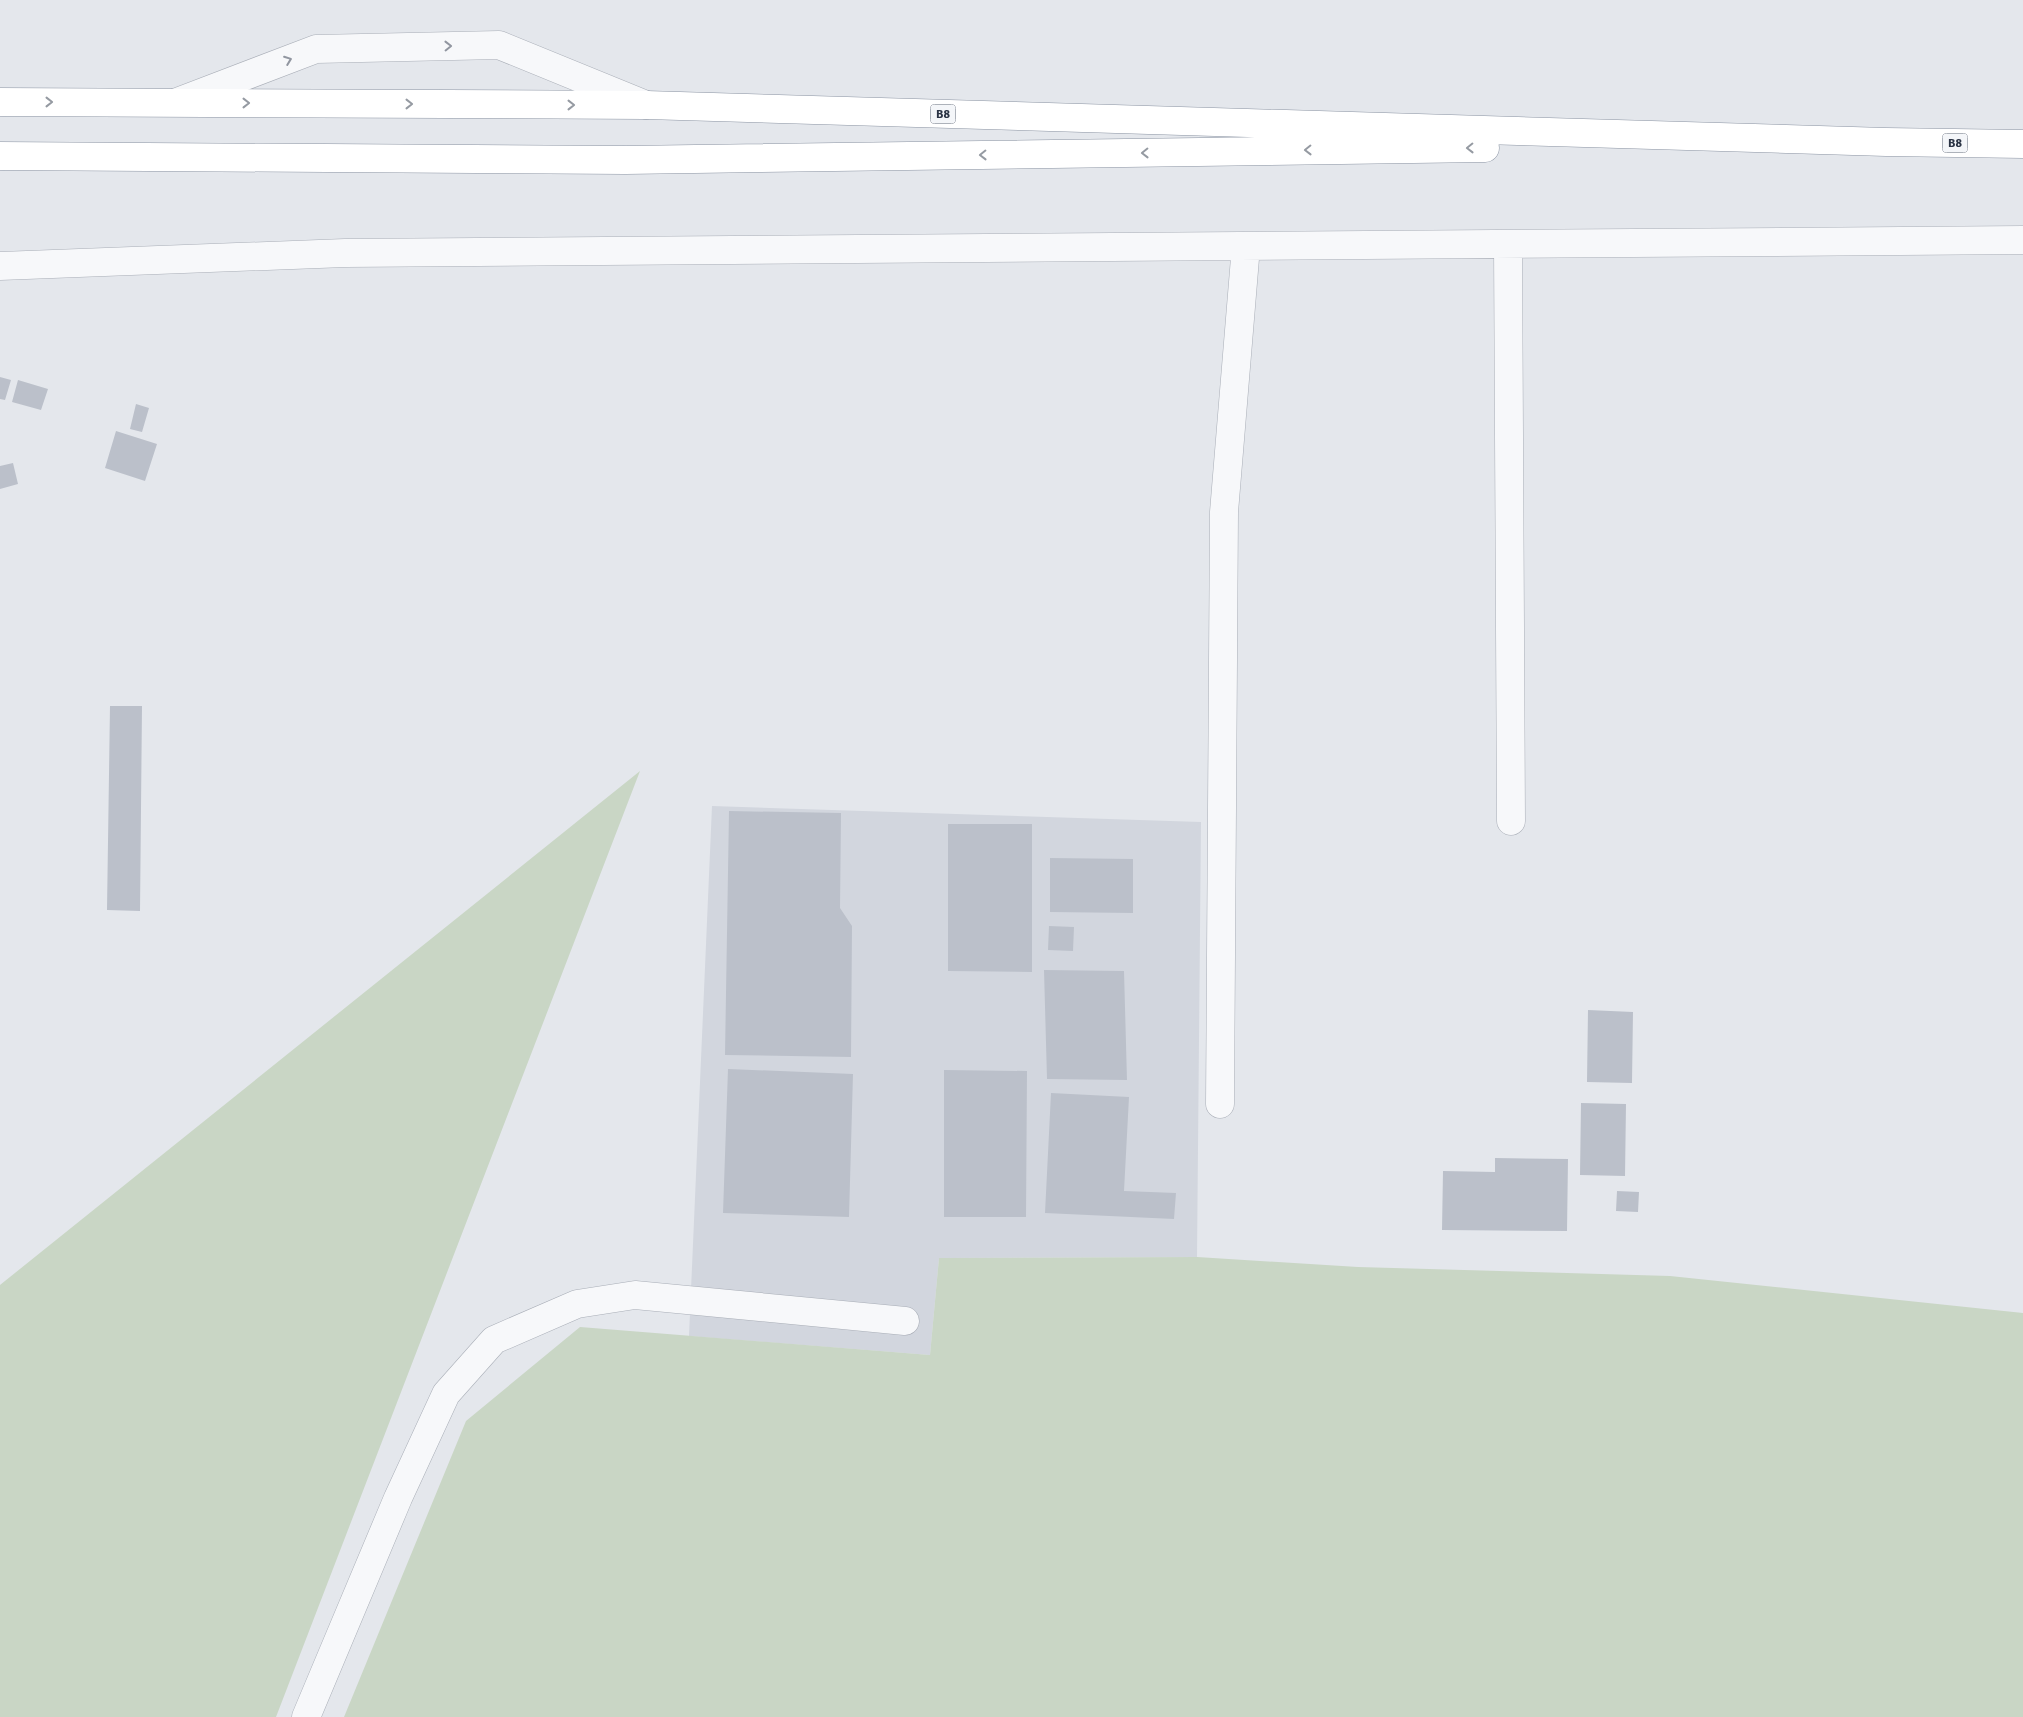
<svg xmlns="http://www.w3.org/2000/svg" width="2023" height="1717" font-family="Signika,sans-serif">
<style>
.built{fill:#d2d6de}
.green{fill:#c9d6c5}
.building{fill:#bbc0ca}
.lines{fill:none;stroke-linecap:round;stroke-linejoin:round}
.minor-casing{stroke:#a9aeb7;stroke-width:29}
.highway-casing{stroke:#8b94a3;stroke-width:29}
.minor{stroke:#f7f8fa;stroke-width:28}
.highway{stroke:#fff;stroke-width:28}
.oneway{stroke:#9196a0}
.oneway2{stroke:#959aa2}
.labels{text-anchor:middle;stroke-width:4.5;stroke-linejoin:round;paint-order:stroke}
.shield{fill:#f4f6f9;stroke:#676e7b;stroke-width:1}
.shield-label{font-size:12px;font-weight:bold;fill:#2b3445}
</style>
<rect width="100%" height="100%" fill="#e4e7ec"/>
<!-- built -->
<path class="built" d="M712,806L1201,822L1197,1257L939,1258L930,1355L689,1336Z"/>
<!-- green -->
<path class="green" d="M640,771L276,1717H0V1285Z
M1197,1257L1358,1267L1670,1276L2023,1313V1717H344L466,1421L580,1327L930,1355L939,1258Z"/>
<!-- building -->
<path class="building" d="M0,377L11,380L5,400L0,399Z
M18,380L48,389L41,410L12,402Z
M136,404L149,408L142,432L130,429Z
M116,431L157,444L145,481L105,468Z
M13,463L18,484L0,489V466Z
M110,706H142L140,911L107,910Z
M729,811L841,813L840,908L852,926L851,1057L725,1055Z
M948,824H1032V972L948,971Z
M1050,858L1133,859V913L1050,912Z
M1049,926L1074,927L1073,951L1048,950Z
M1044,970L1124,971L1127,1080L1047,1079Z
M1588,1010L1633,1012L1632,1083L1587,1082Z
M728,1069L853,1074L849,1217L723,1213Z
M944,1070L1027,1071L1026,1217H944Z
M1051,1093L1129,1097L1124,1191L1176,1193L1174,1219L1045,1213Z
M1581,1103L1626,1104L1625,1176L1580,1175Z
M1495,1158L1568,1159L1567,1231L1442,1230L1443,1171L1495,1172Z
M1617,1191L1639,1192L1638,1212L1616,1211Z"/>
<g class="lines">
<!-- minor casing -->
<g class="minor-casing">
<path id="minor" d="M177,102L316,49L499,45L646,105
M1508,244L1511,821
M0,266L345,253L2023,240
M1220,1104L1224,512L1246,246
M306,1717L398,1498L446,1394L494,1340L577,1304L635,1295L905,1321"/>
</g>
<!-- highway casing -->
<g class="highway-casing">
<path id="highway" d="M0,102L646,105L1886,142L2023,144
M0,156L626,160L1485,148"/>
</g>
<!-- minor -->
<use href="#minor" class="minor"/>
<!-- highway -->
<use href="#highway" class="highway"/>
</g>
<!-- one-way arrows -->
<defs><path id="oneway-chevron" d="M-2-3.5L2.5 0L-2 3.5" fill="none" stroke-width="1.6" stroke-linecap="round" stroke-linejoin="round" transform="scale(1.25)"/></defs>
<g class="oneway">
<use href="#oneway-chevron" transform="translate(448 46) rotate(-1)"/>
<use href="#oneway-chevron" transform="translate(288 60) rotate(-21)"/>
</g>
<g class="oneway2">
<use href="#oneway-chevron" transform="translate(49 102)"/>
<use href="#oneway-chevron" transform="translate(246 103)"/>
<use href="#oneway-chevron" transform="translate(409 104)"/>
<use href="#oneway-chevron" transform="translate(571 105)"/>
<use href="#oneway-chevron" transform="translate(1470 148) rotate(179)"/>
<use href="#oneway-chevron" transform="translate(1308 150) rotate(179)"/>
<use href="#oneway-chevron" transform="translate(1145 153) rotate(179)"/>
<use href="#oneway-chevron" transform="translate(983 155) rotate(179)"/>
</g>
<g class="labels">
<!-- shield labels -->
<g class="shield">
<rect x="930.5" y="104.5" width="25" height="19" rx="4"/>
<rect x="1942.5" y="133.5" width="25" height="19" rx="4"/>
</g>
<g class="shield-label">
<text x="943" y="118">B8</text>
<text x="1955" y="147">B8</text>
</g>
</g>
</svg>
